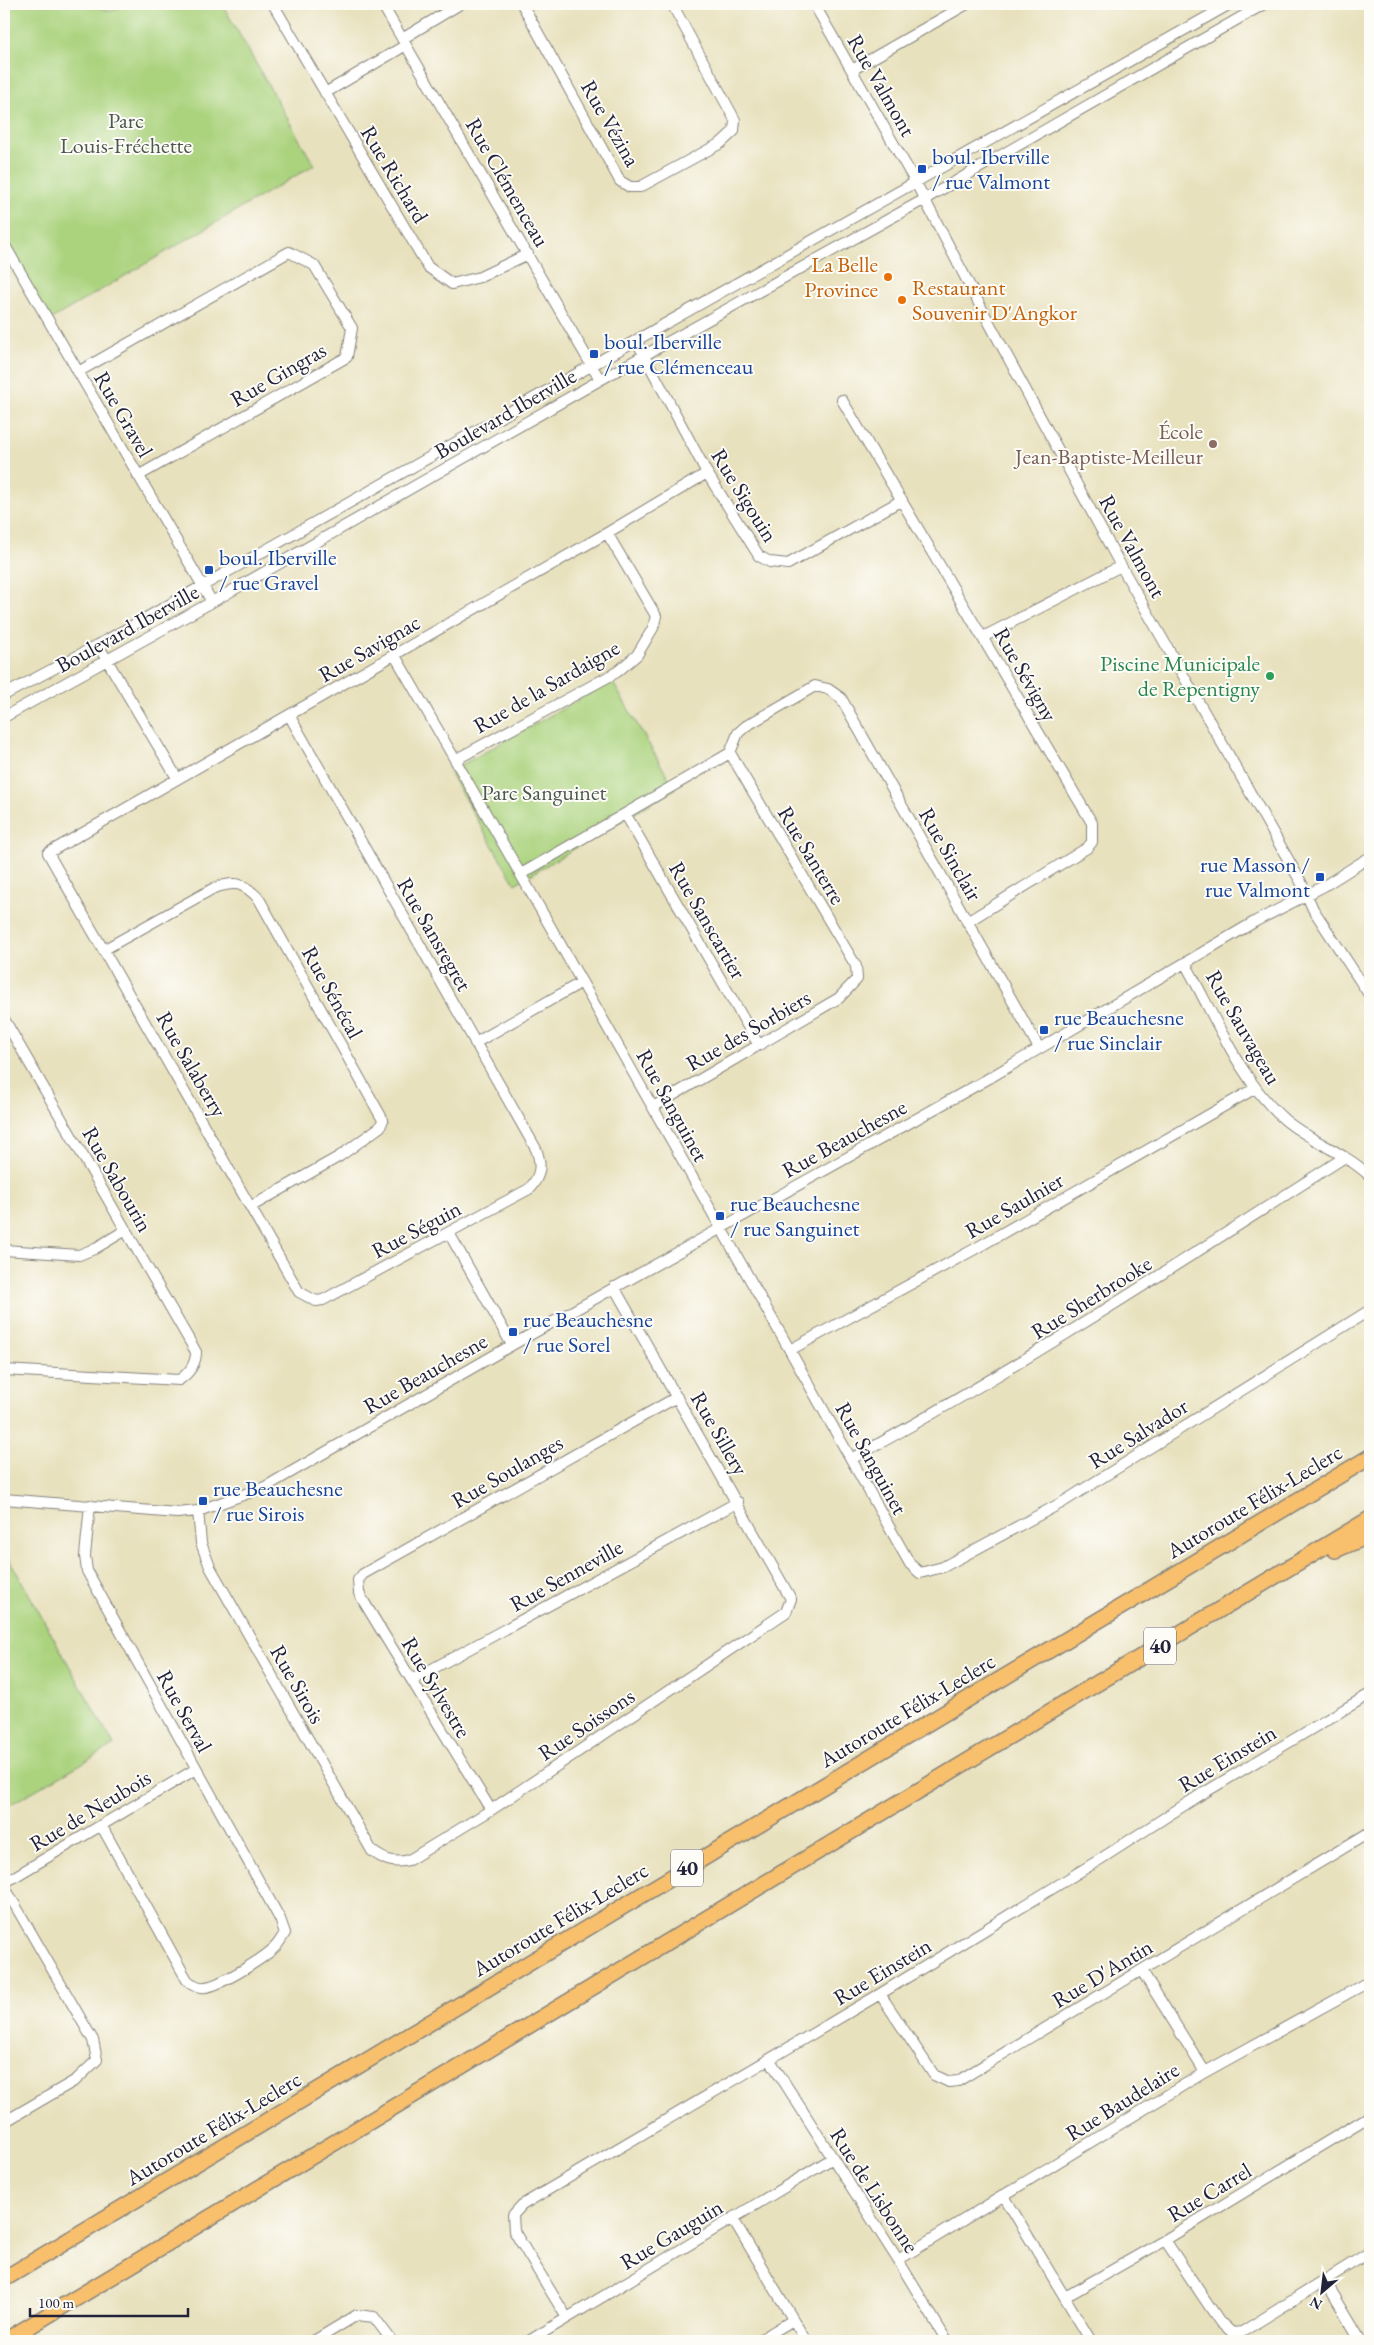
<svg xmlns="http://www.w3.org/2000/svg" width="1374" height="2345" font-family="'EB Garamond',serif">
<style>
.green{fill:#abd37e;stroke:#667a5c}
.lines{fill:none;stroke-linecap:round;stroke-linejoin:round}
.minor-casing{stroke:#85827c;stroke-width:12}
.highway-casing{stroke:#85827c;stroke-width:18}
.minor{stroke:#fff;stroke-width:10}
.highway{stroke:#f8bf6c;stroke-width:15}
.transit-dot{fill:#1a4fb4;stroke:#fdfcf7;stroke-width:2}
.food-dot{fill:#e8710a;stroke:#fdfcf7;stroke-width:2}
.education-dot{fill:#8d6e63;stroke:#fdfcf7;stroke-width:2}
.leisure-dot{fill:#2e9e5b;stroke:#fdfcf7;stroke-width:2}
.labels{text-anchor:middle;stroke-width:4;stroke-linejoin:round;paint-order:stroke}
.shield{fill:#fdfcf7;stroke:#646373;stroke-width:1}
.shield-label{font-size:21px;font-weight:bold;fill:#22223b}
.street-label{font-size:22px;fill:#22223b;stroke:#fdfcf7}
.park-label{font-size:22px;fill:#4b574f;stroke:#fdfcf7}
.transit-label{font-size:22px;fill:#164399;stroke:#fdfcf7;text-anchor:start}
.food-label{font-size:22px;fill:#c56008;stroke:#fdfcf7;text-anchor:end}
.education-label{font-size:22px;fill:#785e54;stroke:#fdfcf7;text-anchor:end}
.leisure-label{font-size:22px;fill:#27864d;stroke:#fdfcf7;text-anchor:end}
</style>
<rect width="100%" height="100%" fill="#fdfcf7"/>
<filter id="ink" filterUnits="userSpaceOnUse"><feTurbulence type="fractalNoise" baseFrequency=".02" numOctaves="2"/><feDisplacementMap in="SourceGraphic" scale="10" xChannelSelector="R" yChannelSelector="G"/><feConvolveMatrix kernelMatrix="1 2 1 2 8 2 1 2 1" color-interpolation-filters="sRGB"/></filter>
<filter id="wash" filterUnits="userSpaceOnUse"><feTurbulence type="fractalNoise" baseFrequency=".0096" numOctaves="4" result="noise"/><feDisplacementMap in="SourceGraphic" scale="20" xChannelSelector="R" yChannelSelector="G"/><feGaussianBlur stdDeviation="1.12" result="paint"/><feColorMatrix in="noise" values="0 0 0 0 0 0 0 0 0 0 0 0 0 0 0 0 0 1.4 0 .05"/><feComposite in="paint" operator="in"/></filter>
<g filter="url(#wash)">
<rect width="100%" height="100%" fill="#e8e1bd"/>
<!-- green -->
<path class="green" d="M4,4H86L111,11L125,4H222L314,165L48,321L4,244Z
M612,681L675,789L515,884L449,772Z
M4,1550L114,1745L4,1808Z"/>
</g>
<g filter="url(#ink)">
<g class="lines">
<!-- minor casing -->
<g class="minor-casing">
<path id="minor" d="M273,4L428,267L452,284L480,277L528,254
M382,4L600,380
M522,4L620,181L630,187H640L721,143L734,131L735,120L672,4
M814,4L916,183L985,315L1121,566L1301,882L1313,909L1370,996
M402,39L460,4
M852,70L967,4
M325,93L406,45
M4,244L212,602
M636,340L707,473L759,556L770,562L788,564L902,500
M78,372L289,252L314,265L352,328L347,357L138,476
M842,400L1092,823V842L1087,848L967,922
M983,637L1121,566
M98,645L177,778
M394,654C569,956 739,1260 910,1564L920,1573L943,1567L1063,1502L1370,1310
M4,695L98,645L1230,4
M289,715L536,1149C542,1165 541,1176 529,1189L323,1300L316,1301L299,1292L48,853L607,533L707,473
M4,717L212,602L600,380L925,199L1264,4
M455,760L617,672L637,655L653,628L656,616L607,533
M626,815L758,1044
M521,874L730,753L738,733L746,726L815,686L828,689L841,698L1039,1048
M105,949L214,888C236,881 243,882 259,899L383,1120L380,1127L340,1156L252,1206
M1185,963C1213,1013 1242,1084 1285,1120C1310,1141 1344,1152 1370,1176
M4,1019L196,1352C196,1365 189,1373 179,1380L4,1370
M475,1043L582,982
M653,1107L839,998L857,979L856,966L730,753
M449,1233L512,1345
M4,1250L79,1255L94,1249L126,1230
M790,1350L973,1250L1254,1089
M851,1459C1021,1367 1182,1261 1345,1157
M4,1499L177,1513L198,1511L265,1487L512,1345L986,1080L1256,921L1324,886L1370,857
M90,1505L85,1556L87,1571L280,1919L285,1933C282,1937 280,1942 276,1946C266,1957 220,1986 205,1987C198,1988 193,1985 187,1980L101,1825
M198,1511L201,1543L210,1567L372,1851C384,1860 394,1864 409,1860L491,1810L786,1612L791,1599L614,1287
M412,1680L738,1502
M491,1810L364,1602L359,1593L358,1580L363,1574L677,1397
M4,1883L196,1769
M4,1886L93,2040L97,2060L76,2080L4,2122
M1142,1971L1205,2072
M880,1994L934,2075L949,2082L958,2081L1370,1832
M770,2060L898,2260L947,2341
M1004,2196L1091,2341
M733,2219L806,2341
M1165,2240L1220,2322L1232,2333L1242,2332L1370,2252
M898,2260L1205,2072L1370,1981
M1326,2282L1361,2341
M1065,2297L1165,2240L1370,2116
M567,2318L514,2231L513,2215L522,2205L880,1994L1099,1860L1197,1797L1370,1694
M314,2341L357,2315L374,2317L392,2341
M529,2341L833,2158
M758,2341L793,2320"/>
</g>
<!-- highway casing -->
<g class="highway-casing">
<path id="highway" d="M1335,1550L1370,1535
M4,2279L1370,1457
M5,2341L1370,1519"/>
</g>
<!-- minor -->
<use href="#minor" class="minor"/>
<!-- highway -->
<use href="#highway" class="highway"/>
</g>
</g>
<!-- markers -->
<g class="transit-dot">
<rect x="917" y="164" width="10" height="10" rx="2.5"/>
<rect x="589" y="349" width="10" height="10" rx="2.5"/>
<rect x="204" y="565" width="10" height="10" rx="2.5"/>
<rect x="1315" y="872" width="10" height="10" rx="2.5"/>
<rect x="1039" y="1025" width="10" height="10" rx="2.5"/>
<rect x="715" y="1211" width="10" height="10" rx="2.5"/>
<rect x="508" y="1327" width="10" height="10" rx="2.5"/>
<rect x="198" y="1496" width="10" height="10" rx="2.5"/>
</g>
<g class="food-dot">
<circle cx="888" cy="277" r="5"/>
<circle cx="902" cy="300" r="5"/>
</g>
<circle class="education-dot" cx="1213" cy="444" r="5"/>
<circle class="leisure-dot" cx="1270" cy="676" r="5"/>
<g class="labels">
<!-- shield labels -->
<g class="shield">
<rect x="1144" y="1627.5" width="32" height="37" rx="4"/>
<rect x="671" y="1849.5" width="32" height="37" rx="4"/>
</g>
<g class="shield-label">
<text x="1160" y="1653">40</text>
<text x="687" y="1875">40</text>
</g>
<!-- street labels -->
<g class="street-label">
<text transform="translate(882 85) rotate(60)" y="8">Rue Valmont</text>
<text transform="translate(611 123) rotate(60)" y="8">Rue Vézina</text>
<text transform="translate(395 174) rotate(59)" y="8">Rue Richard</text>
<text transform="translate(508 182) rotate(60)" y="8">Rue Clémenceau</text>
<text transform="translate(278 374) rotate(-30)" y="8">Rue Gingras</text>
<text transform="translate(505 413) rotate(-30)" y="8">Boulevard Iberville</text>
<text transform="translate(124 414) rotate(60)" y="8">Rue Gravel</text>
<text transform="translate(745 495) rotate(58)" y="8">Rue Sigouin</text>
<text transform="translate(1133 546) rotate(61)" y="8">Rue Valmont</text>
<text transform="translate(127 628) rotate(-29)" y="8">Boulevard Iberville</text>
<text transform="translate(369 648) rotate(-30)" y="8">Rue Savignac</text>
<text transform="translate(1026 674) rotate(60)" y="8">Rue Sévigny</text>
<text transform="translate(546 686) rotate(-30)" y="8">Rue de la Sardaigne</text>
<text transform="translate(951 854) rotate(60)" y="8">Rue Sinclair</text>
<text transform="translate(812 855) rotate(59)" y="8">Rue Santerre</text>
<text transform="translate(708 920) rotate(60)" y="8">Rue Sanscartier</text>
<text transform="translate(435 934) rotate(60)" y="8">Rue Sansregret</text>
<text transform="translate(333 992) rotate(61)" y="8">Rue Sénécal</text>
<text transform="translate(1244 1027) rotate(60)" y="8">Rue Sauvageau</text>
<text transform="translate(748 1030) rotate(-30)" y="8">Rue des Sorbiers</text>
<text transform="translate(192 1064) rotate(60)" y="8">Rue Salaberry</text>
<text transform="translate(673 1105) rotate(61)" y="8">Rue Sanguinet</text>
<text transform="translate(844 1138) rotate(-29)" y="8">Rue Beauchesne</text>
<text transform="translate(118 1179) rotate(60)" y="8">Rue Sabourin</text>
<text transform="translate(1014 1205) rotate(-30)" y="8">Rue Saulnier</text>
<text transform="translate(416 1229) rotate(-28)" y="8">Rue Séguin</text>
<text transform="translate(1091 1297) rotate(-32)" y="8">Rue Sherbrooke</text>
<text transform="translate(425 1373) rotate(-30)" y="8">Rue Beauchesne</text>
<text transform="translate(720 1433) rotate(60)" y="8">Rue Sillery</text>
<text transform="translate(1138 1433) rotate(-32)" y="8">Rue Salvador</text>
<text transform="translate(872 1458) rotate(61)" y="8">Rue Sanguinet</text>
<text transform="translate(507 1471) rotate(-30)" y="8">Rue Soulanges</text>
<text transform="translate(1254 1501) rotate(-31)" y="8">Autoroute Félix-Leclerc</text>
<text transform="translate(566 1575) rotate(-29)" y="8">Rue Senneville</text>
<text transform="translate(298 1684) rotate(60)" y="8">Rue Sirois</text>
<text transform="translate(437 1687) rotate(59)" y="8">Rue Sylvestre</text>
<text transform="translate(907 1710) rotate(-31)" y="8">Autoroute Félix-Leclerc</text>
<text transform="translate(185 1711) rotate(61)" y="8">Rue Serval</text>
<text transform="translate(586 1724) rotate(-34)" y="8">Rue Soissons</text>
<text transform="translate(1227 1758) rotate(-31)" y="8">Rue Einstein</text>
<text transform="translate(90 1810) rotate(-31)" y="8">Rue de Neubois</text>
<text transform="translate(560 1919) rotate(-31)" y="8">Autoroute Félix-Leclerc</text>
<text transform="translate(882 1971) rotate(-31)" y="8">Rue Einstein</text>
<text transform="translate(1102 1973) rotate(-31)" y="8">Rue D'Antin</text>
<text transform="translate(1122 2101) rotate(-32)" y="8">Rue Baudelaire</text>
<text transform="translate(213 2128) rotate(-31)" y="8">Autoroute Félix-Leclerc</text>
<text transform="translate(875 2190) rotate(57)" y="8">Rue de Lisbonne</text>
<text transform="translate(1209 2192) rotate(-31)" y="8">Rue Carrel</text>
<text transform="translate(671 2234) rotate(-31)" y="8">Rue Gauguin</text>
</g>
<!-- park labels -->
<g class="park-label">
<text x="126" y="128">Parc<tspan x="126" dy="25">Louis-Fréchette</tspan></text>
<text x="544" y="800">Parc Sanguinet</text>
</g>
<!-- transit labels -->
<g class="transit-label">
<text x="932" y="164">boul. Iberville<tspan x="932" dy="25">/ rue Valmont</tspan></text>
<text x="604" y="349">boul. Iberville<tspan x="604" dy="25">/ rue Clémenceau</tspan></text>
<text x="219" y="565">boul. Iberville<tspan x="219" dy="25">/ rue Gravel</tspan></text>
<text x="1310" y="872" text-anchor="end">rue Masson /<tspan x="1310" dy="25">rue Valmont</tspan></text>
<text x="1054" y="1025">rue Beauchesne<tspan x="1054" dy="25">/ rue Sinclair</tspan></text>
<text x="730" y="1211">rue Beauchesne<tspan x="730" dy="25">/ rue Sanguinet</tspan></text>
<text x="523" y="1327">rue Beauchesne<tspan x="523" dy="25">/ rue Sorel</tspan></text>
<text x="213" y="1496">rue Beauchesne<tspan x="213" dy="25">/ rue Sirois</tspan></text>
</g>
<!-- food labels -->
<g class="food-label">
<text x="878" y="272">La Belle<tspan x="878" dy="25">Province</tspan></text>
<text x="912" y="295" text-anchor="start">Restaurant<tspan x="912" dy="25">Souvenir D'Angkor</tspan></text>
</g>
<!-- education labels -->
<g class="education-label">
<text x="1203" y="439">École<tspan x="1203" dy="25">Jean-Baptiste-Meilleur</tspan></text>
</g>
<!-- leisure labels -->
<g class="leisure-label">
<text x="1260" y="671">Piscine Municipale<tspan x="1260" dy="25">de Repentigny</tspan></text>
</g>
</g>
<!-- margin -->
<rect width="1374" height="2345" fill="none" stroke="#fdfcf7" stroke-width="20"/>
<!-- north arrow -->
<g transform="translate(1322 2292) rotate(208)" stroke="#fdfcf7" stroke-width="4" paint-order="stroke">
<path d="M0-4L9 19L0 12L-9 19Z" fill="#22223b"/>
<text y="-8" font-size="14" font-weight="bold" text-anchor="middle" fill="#22223b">N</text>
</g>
<!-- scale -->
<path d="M30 2308v8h158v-8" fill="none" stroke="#22223b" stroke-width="2.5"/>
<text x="38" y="2308" font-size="15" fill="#22223b" stroke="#fdfcf7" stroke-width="4" paint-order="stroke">100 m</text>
</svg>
